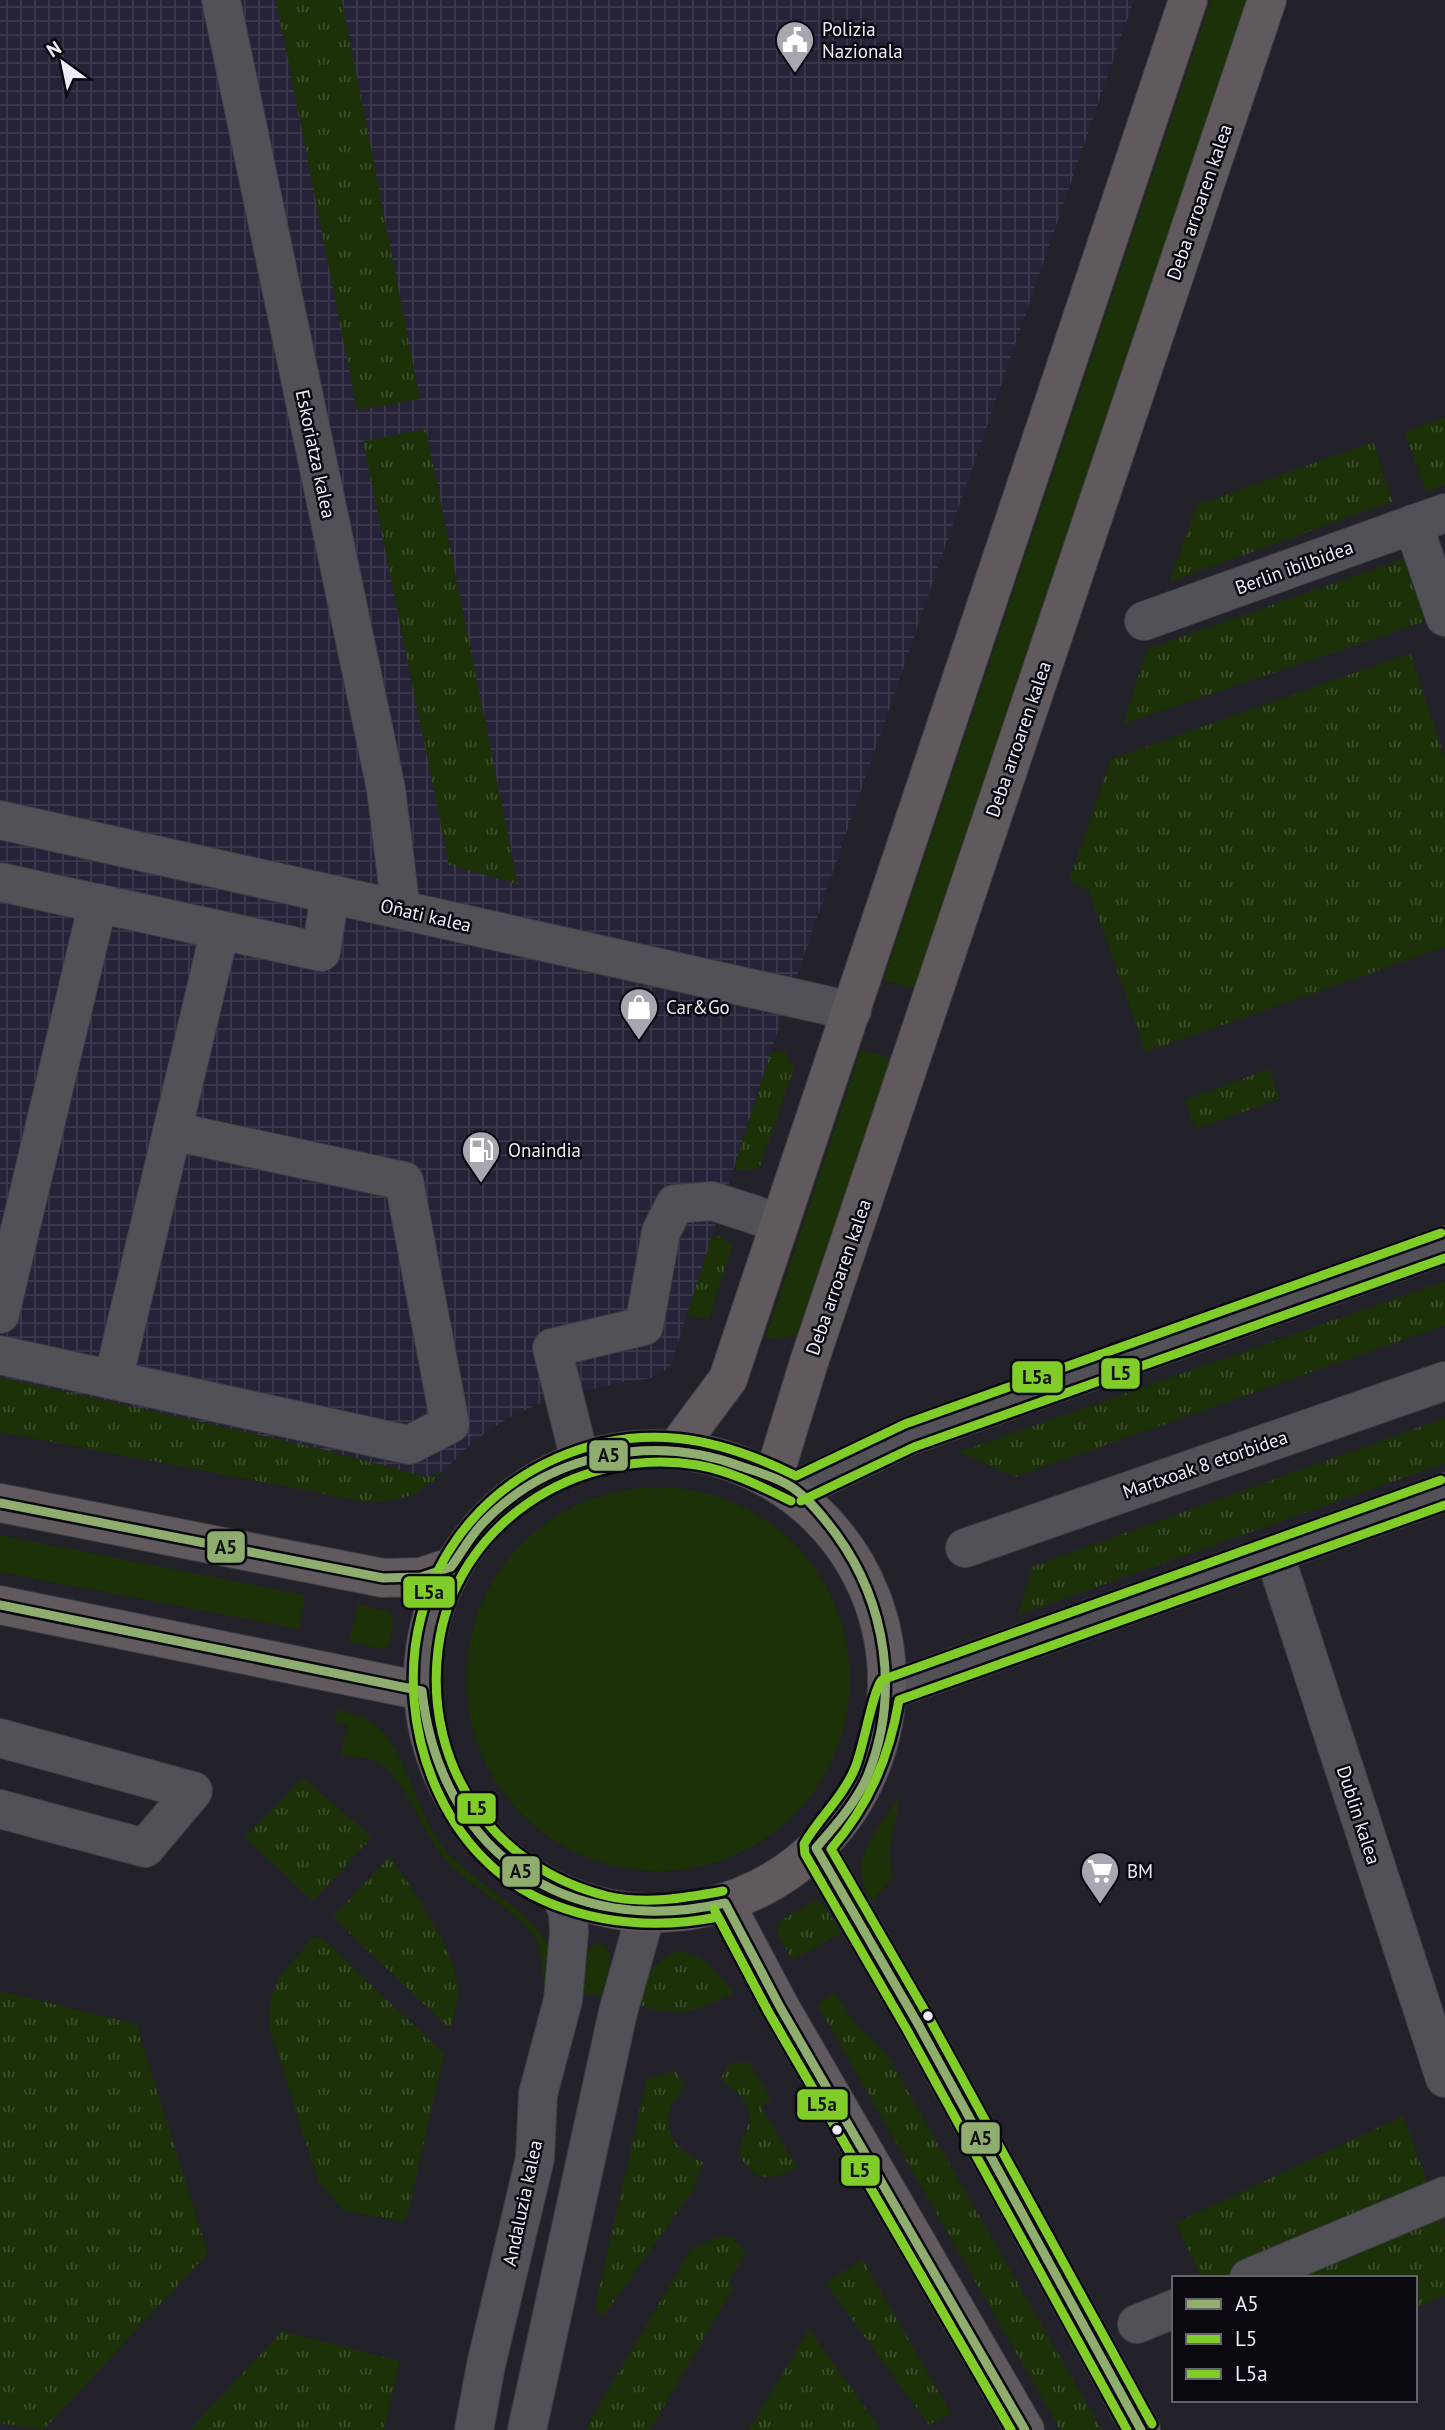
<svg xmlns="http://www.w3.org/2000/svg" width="1445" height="2430" font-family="'PT Sans',sans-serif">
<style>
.industrial{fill:url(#industrial-grid)}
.grass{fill:url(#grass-tufts)}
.garden{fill:#1c3108}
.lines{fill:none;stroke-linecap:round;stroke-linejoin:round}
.minor-casing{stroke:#3e3c44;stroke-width:40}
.major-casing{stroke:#3e3c44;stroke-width:40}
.minor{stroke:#525158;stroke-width:38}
.major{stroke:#60595e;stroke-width:38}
.bus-1-casing{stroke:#0a0910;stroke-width:14}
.bus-2-casing{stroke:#0a0910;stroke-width:14}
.bus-3-casing{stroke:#0a0910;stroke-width:14}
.bus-1{stroke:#8ead6e;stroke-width:9}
.bus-2{stroke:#80cc28;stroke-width:9}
.bus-3{stroke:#80cc28;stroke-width:9}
.bus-dot{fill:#eeedf9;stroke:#0a0910;stroke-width:2.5}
.labels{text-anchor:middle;stroke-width:5;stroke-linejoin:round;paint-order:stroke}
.poi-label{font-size:19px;fill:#eeedf9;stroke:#0a0910;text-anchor:start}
.street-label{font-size:19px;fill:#eeedf9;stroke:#0a0910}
.line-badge{stroke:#0a0910;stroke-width:2.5}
.pale-badge-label{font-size:19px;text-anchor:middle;font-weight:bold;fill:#111}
</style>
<defs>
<pattern id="industrial-grid" width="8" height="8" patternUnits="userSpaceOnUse" patternTransform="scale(1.75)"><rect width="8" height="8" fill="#262237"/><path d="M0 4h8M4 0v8" fill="none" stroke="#3b384b"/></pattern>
<pattern id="grass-tufts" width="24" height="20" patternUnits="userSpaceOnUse" patternTransform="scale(1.75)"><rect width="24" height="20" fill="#1c3108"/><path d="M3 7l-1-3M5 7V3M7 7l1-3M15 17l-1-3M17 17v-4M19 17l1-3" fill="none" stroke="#3d4f2d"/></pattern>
</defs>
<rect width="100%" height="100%" fill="#23212a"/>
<!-- industrial -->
<path class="industrial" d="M0,0H1134L771,1051L670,1368L648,1379L626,1381L545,1401L508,1418L474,1441L443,1471L428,1477L313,1447L0,1377Z"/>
<!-- grass -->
<path class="grass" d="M276,0H342L420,399L357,410Z
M1445,417V485L1426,492L1405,432Z
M426,429L518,884L449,865L363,441Z
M1373,442L1393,501L1169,582L1197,505Z
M1411,556L1432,619L1123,724L1147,649Z
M1410,653L1445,759V947L1146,1052L1088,889L1069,881L1111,759Z
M771,1051L785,1052L794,1068L759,1169L738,1170L735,1165Z
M1269,1069L1280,1099L1195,1129L1185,1100Z
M712,1235L721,1237L732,1247L709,1319L687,1315Z
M1445,1281V1325L1015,1477L959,1452Z
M0,1377L313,1447L428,1477L443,1471C416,1497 405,1501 367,1502L0,1432Z
M1445,1418V1463L1018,1615L1033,1566Z
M303,1778L372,1837L313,1901L245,1837Z
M390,1856C412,1889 454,1947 458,1987C459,2000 453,2017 451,2030L333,1917Z
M814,1901L823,1903L841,1933L792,1960L776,1931L780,1921Z
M313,1938L323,1939L444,2054L407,2217L401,2222L343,2210L318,2181L269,2026C268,1982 286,1969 313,1938Z
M677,1951C705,1954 716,1973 734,1993C701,2010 676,2020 640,2005C648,1976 648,1964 677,1951Z
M0,1991L136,2024L208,2253L43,2430L0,2423Z
M835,1994L855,2023L887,2055L1102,2430H1060L817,2004Z
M749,2062L771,2099L761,2106L797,2167C782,2176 762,2184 748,2167C744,2162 740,2159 740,2153C739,2136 756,2125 747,2106C742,2094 729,2087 721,2077L730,2064Z
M675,2071L685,2085C680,2093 672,2101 670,2110C662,2136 682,2154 703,2162L693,2190L605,2314L598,2315L595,2307L647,2078Z
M1403,2116L1445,2230V2295L1415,2309V2278H1202L1175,2223Z
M720,2236L733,2238L745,2253L728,2284L734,2287L650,2430H587L588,2424L691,2249Z
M863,2260L951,2413L929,2425L825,2282Z
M809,2329L881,2430H749Z
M282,2331L400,2361L384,2430H190Z"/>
<!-- garden -->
<path class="garden" d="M1211,0H1246L915,989L883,980Z
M861,1049L892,1059L797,1336L765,1339Z
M466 1679a192 192 0 1 1 384 0a192 192 0 1 1-384 0Z
M0,1535L305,1595L299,1629L0,1572Z
M358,1604L389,1612L394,1620L389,1646L381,1649L349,1642Z
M338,1709C347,1713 359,1715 368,1720C406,1742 414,1809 441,1844C471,1882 521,1903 547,1943C553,1954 550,1973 551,1986L543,1984C542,1968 542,1951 534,1937C519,1912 471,1888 448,1863C423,1836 408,1786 383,1765C372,1757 355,1757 341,1756L347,1725L334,1721Z
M901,1794L889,1853L892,1879L870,1903C848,1854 875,1834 901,1794Z
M595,1943C621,1944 606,1981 602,1997L577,1991L583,1956Z"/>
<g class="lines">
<!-- minor casing -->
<g class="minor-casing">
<path id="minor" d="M221,0L386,789L401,910
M1413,524L1445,617
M1144,621L1445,513
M0,820L852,1011
M0,882L321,952L330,894
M0,1314L98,903
M0,1355L409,1445L450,1424L404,1181L172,1131
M113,1380L220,930
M580,1460L552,1348L644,1326L661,1232L675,1204L712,1201L780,1223
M796,1490L909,1436L1445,1245
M965,1548L1445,1381
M1274,1553L1445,2078
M888,1691L1445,1492
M0,1738L193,1791L145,1848L0,1809
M1249,2278L1445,2196
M1137,2324L1174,2309
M474,2430L486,2365L535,2158L538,2094L563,2000L569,1932L568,1912L560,1894
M527,2430L618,2012L646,1913"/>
</g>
<!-- major casing -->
<g class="major-casing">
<path id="major" d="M423 1681a232 232 0 1 1 464 0a232 232 0 1 1-464 0Z
M676,1449L728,1379L1188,0
M773,1479L809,1362L1267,0
M0,1503L383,1578L421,1577L451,1567
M0,1605L422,1691
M816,1848L918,2024L1141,2430
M725,1903L780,2007L1025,2430"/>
</g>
<!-- minor -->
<use href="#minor" class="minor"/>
<!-- major -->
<use href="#major" class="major"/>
<!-- bus-1 casing -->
<g class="bus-1-casing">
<path id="bus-1" d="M0,1503L383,1578L421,1577L451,1567
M451,1567C461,1553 470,1537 482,1524C548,1454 651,1433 740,1466C757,1472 777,1477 793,1488C810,1500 824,1518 836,1534C887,1604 900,1694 868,1775C856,1803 835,1826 816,1848
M0,1605L422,1691
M422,1691C440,1853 567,1939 725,1903
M816,1848L918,2024L1141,2430
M725,1903L780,2007L1025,2430"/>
</g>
<!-- bus-2 casing -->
<g class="bus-2-casing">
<path id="bus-2" d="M801,1501L914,1447L1445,1258
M723,1891C685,1898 644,1905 607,1896C493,1868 424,1766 438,1650C453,1524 577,1446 697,1465C731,1471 760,1486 791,1501
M714,1909L769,2013L1011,2430
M1152,2424L929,2018L831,1849C869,1805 889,1758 899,1700L1445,1505"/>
</g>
<!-- bus-3 casing -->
<g class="bus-3-casing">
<path id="bus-3" d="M1011,2430L769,2013L718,1917C662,1928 606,1925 552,1904C442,1861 393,1725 421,1617C440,1544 489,1488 557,1458C641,1421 718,1437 796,1476L905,1424L1441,1233
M1127,2430L907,2030L805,1854L804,1844C819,1818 843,1797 855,1768C863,1750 873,1689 882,1680L1441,1480"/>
</g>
<!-- bus-1 -->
<use href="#bus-1" class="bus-1"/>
<!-- bus-2 -->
<use href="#bus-2" class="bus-2"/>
<!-- bus-3 -->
<use href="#bus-3" class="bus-3"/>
</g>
<!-- icons -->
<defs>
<g id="civic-pin" transform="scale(2.0125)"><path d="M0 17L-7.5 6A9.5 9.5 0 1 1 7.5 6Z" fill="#a7a6b1" stroke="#0a0910"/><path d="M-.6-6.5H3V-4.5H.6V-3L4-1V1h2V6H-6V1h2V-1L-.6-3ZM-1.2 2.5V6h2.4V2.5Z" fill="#fff"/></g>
<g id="shop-pin" transform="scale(2.0125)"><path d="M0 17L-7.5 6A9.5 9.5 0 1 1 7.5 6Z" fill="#a7a6b1" stroke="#0a0910"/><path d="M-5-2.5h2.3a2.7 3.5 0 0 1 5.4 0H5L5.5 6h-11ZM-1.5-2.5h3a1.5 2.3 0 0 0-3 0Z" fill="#fff"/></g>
<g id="fuel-pin" transform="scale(2.0125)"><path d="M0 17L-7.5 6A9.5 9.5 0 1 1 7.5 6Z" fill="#a7a6b1" stroke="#0a0910"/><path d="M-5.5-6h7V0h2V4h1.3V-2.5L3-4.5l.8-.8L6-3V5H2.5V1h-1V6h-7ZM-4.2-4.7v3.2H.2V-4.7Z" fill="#fff"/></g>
<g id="supermarket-pin" transform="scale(2.0125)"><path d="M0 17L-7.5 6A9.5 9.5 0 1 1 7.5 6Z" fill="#a7a6b1" stroke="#0a0910"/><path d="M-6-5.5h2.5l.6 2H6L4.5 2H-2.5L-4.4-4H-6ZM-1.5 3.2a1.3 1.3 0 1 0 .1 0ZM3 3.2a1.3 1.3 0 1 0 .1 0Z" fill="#fff"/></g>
</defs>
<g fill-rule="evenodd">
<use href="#civic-pin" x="795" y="40"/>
<use href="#shop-pin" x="639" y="1007"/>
<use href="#fuel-pin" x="481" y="1150"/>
<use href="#supermarket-pin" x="1100" y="1871"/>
</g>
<!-- markers -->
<g class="bus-dot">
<circle cx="928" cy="2016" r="6"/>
<circle cx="837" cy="2130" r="6"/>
</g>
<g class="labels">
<!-- poi labels -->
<g class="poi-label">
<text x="822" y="36">Polizia<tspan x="822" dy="22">Nazionala</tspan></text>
<text x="666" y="1014">Car&amp;Go</text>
<text x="508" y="1157">Onaindia</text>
<text x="1127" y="1878">BM</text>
</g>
<!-- street labels -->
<g class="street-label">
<text transform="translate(1199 202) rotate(-71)" y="7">Deba arroaren kalea</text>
<text transform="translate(316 454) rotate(78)" y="7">Eskoriatza kalea</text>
<text transform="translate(1294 567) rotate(-20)" y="7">Berlin ibilbidea</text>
<text transform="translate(1018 739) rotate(-71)" y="7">Deba arroaren kalea</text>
<text transform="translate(426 915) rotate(13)" y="7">Oñati kalea</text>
<text transform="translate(838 1277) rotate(-71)" y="7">Deba arroaren kalea</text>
<text transform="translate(1205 1464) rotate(-19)" y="7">Martxoak 8 etorbidea</text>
<text transform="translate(1359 1815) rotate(72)" y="7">Dublin kalea</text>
<text transform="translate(522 2203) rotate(-78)" y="7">Andaluzia kalea</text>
</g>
</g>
<g class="line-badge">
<rect x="1100" y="1357" width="41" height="33" rx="7" fill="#80cc28"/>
<rect x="1011" y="1360" width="53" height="34" rx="7" fill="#80cc28"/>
<rect x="588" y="1439" width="41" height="33" rx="7" fill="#8ead6e"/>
<rect x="206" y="1530" width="40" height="34" rx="7" fill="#8ead6e"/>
<rect x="402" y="1575" width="54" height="34" rx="7" fill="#80cc28"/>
<rect x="456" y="1792" width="41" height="33" rx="7" fill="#80cc28"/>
<rect x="501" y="1855" width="40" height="33" rx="7" fill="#8ead6e"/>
<rect x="796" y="2088" width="53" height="33" rx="7" fill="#80cc28"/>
<rect x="960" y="2121" width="41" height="34" rx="7" fill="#8ead6e"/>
<rect x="840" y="2154" width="41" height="33" rx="7" fill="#80cc28"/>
</g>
<g class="pale-badge-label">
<text x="1121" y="1380">L5</text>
<text x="1037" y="1384">L5a</text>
<text x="609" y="1462">A5</text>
<text x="226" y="1554">A5</text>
<text x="429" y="1599">L5a</text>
<text x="477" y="1815">L5</text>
<text x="521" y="1878">A5</text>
<text x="822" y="2111">L5a</text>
<text x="981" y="2145">A5</text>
<text x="860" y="2177">L5</text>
</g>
<!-- legend -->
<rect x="1172" y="2276" width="245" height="126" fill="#0a0910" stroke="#65646d" stroke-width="2"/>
<rect x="1186" y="2299" width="35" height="10" fill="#8ead6e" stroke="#65646d" stroke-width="2"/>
<text x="1235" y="2311" font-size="21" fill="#eeedf9">A5</text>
<rect x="1186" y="2334" width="35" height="10" fill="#80cc28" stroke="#65646d" stroke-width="2"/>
<text x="1235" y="2346" font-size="21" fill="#eeedf9">L5</text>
<rect x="1186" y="2369" width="35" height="10" fill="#80cc28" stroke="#65646d" stroke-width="2"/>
<text x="1235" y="2381" font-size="21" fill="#eeedf9">L5a</text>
<!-- north arrow -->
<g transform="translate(63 63) rotate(327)" stroke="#0a0910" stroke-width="5" paint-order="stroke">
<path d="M0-5L12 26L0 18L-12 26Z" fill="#eeedf9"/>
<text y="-10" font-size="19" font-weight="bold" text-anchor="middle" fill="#eeedf9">N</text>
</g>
</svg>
